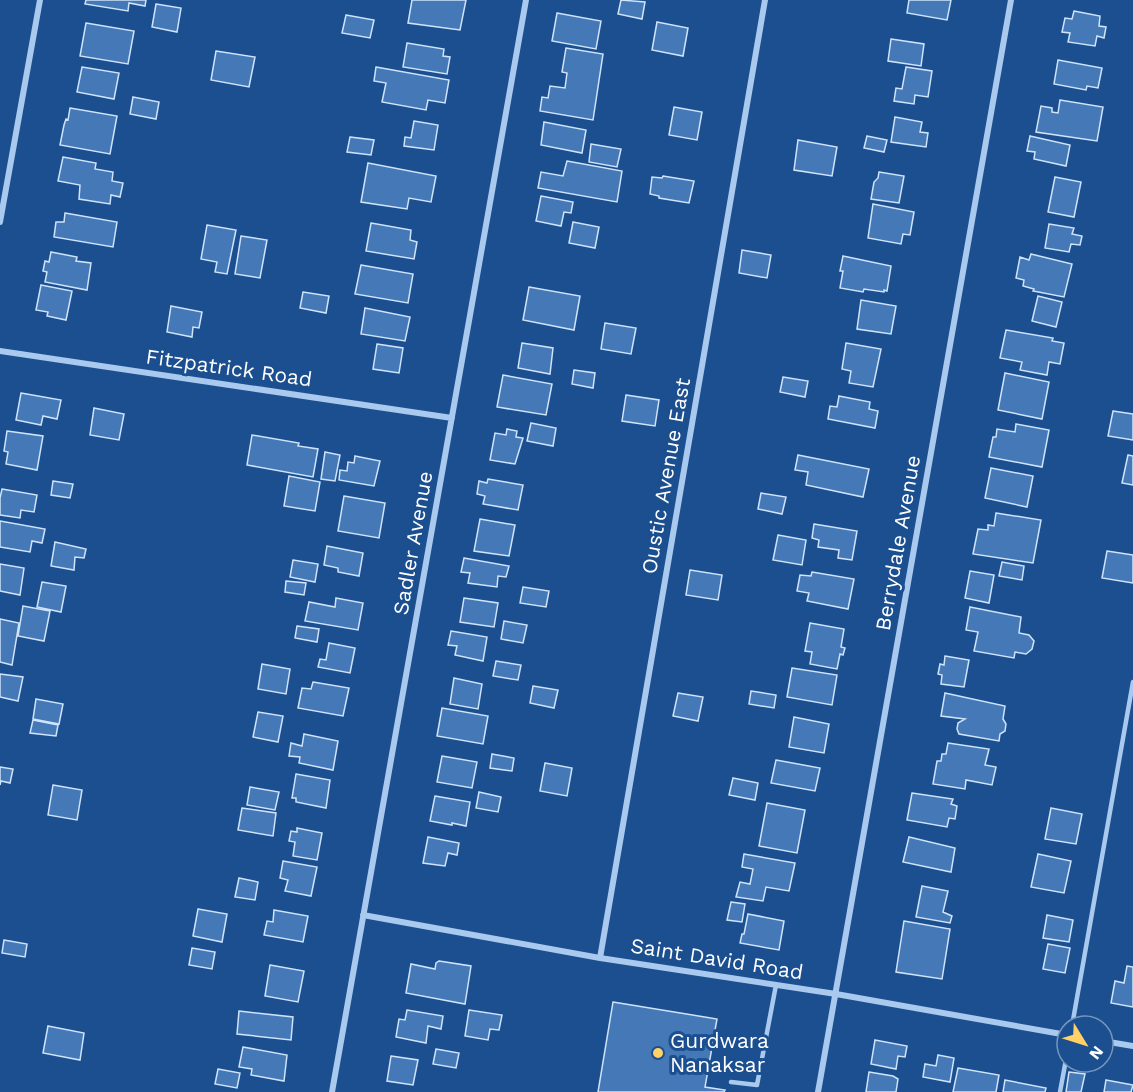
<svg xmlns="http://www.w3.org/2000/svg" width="1133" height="1092" font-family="'Work Sans',sans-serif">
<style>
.building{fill:#4478b7;stroke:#cfe3fa;stroke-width:1.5}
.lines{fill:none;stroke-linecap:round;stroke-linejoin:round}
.lane{stroke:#a9c9ee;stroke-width:4.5}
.street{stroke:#a9c9ee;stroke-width:6}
.poi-dot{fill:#ffd166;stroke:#1b4f8f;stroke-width:2}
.labels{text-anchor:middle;stroke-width:6;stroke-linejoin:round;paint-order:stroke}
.street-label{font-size:21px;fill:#fff;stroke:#1b4f8f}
.poi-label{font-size:21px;fill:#fff;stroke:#1b4f8f;text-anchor:start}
</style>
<rect width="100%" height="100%" fill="#1b4f8f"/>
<!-- building -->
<path class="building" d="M86,0H146L145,6L129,3L128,11L85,4Z
M412,0H466L460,30L408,23Z
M621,0L645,2L642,19L618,14Z
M909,0H951L947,20L907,13Z
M156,4L181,8L177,32L152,27Z
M1074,11L1100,16L1099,26L1106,27L1104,38L1097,36L1095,46L1068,42L1070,33L1062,32L1065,18L1072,19Z
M557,13L601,21L596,49L552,41Z
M346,15L374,20L370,38L342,33Z
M657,22L688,28L683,56L652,50Z
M86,23L134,31L128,64L80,56Z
M891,39L924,44L921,66L888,61Z
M407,43L444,49L443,56L450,57L447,74L403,67Z
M566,48L603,54L593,120L540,111L542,97L548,98L550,86L565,88L567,73L562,72Z
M216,51L255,57L249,87L211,80Z
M1058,60L1102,68L1098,88L1087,86L1086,90L1054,84Z
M82,67L119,73L114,99L77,92Z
M376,67L449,80L445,103L428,100L426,110L382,102L386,83L374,81Z
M906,67L932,71L928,97L915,95L914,104L894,101L896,88L902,89Z
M133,97L159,102L156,119L130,114Z
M1060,100L1103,107L1097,141L1036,132L1041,106L1052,108V112L1058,113Z
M674,107L702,112L697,140L669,135Z
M70,108L117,116L110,154L60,145L64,125L66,119L68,120Z
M895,117L922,122L920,132L928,133L926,147L891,142Z
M414,121L438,125L434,150L404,146L405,137L411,138Z
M544,122L586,130L582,153L541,145Z
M867,136L887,140L884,152L864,148Z
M1030,136L1070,145L1066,166L1034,159L1035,152L1027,151Z
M350,137L374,140L371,155L347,152Z
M798,140L837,147L832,176L794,170Z
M591,144L621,149L617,167L589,162Z
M63,157L96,163L95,169L113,172L112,181L123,183L120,197L111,195L110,204L79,199L80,185L58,181Z
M567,161L622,171L617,202L538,188L541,172L563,176Z
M368,163L436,176L431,202L409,198L407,209L361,202Z
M879,172L904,176L899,203L871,199L874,182L878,178Z
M663,176L694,181L689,203L659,198V196L650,194L652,177L662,178Z
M1055,177L1081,182L1074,217L1048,212Z
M541,196L573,202L571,213L564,212L561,226L536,221Z
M873,204L914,212L910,235L903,234L901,244L868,238Z
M65,213L117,222L113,247L54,237L56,222H64Z
M573,222L599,227L595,248L569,243Z
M371,223L411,230L410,240L417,242L414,259L366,251Z
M1049,224L1074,228L1072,234L1082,236L1080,245L1071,244L1069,252L1045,248Z
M207,225L236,230L227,274L215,272L217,262L201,259Z
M241,236L267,240L260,278L235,274Z
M742,250L771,255L767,278L739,273Z
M51,252L77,257L76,261L91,263L87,290L45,282L47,272L43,271L45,261L49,262Z
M1031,254L1072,264L1064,297L1033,291L1034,289L1023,286L1024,280L1016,278L1020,257L1029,260Z
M843,256L891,266L887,291L884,290V292L864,289L863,292L840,288L843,271H840Z
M361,265L413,274L408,303L355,294Z
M41,285L72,291L66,320L47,316L48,312L36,310Z
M529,287L580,296L574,330L523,320Z
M303,292L329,296L326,313L300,308Z
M1038,296L1062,302L1056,327L1032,321Z
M861,300L896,306L891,334L857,329Z
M171,306L202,312L199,328L193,327L192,337L167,332Z
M365,308L410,317L405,341L361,334Z
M605,323L636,328L631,354L601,349Z
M1006,330L1053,338L1052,341L1064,343L1060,364L1049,362L1047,375L1020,370L1022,362L1000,358Z
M522,343L553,348L550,374L518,368Z
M846,343L881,349L873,387L849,383L851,371L842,369Z
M377,344L403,348L399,373L373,369Z
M574,370L595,373L593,388L572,384Z
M1005,373L1049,382L1042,419L998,410Z
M503,375L552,384L546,415L497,407Z
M783,377L808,381L805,397L780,392Z
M21,393L61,400L57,419L43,416L41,425L16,420Z
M626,395L659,400L655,426L622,421Z
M839,396L870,402L869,409L878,411L875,428L828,419L830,406L837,407Z
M94,408L124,414L119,440L90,435Z
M1113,411L1133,414V440L1108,436Z
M531,423L556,428L553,446L527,441Z
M1016,424L1049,430L1042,467L989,457L993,437H996L997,429L1015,432Z
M507,429L517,431L516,437L523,438L515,464L490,460L495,433L506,435Z
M7,431L43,436L37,470L6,464L8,452L4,451Z
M252,435L299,443L298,446L318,449L313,477L247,465Z
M325,452L340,455L335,481L321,479Z
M798,455L869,469L863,497L806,485L808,472L795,470Z
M1128,455L1133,456V485L1122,483Z
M355,456L380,461L374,486L339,480L340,470L347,471L348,462L354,463Z
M991,468L1033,476L1027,507L985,498Z
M289,476L320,482L315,511L284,506Z
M488,479L523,485L518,510L483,504L485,496L477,494L479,481L487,483Z
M53,481L73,484L70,498L51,495Z
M2,489L37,495L34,512L21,510L20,518L0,515V498Z
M761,493L786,497L782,514L758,509Z
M344,496L385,503L379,538L338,531Z
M996,513L1041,520L1033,563L973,554L978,529L988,530V525L994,526Z
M480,519L515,525L509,556L474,551Z
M0,521L45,529L42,543L32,541L30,552L0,547Z
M814,524L857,531L852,560L838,558L839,550L818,547L819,540L812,538Z
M778,535L806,540L802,565L773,560Z
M55,542L86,549L84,558L75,557L74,570L51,566Z
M327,546L363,553L359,576L338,572V568L324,565Z
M1107,551L1133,555V583L1102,578Z
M464,558L509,566L506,577L498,576L497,587L468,583L470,573L461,572Z
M293,560L318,564L315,582L290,577Z
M1002,562L1024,566L1022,580L999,576Z
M0,564L24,568L20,595L0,591Z
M690,570L722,575L718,600L686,595Z
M970,571L994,575L989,603L965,598Z
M812,572L854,579L848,609L807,601L809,593L797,591L800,575L811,576Z
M286,581L306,583L304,595L285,592Z
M42,582L66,586L61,612L37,607Z
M523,587L549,591L546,607L520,603Z
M336,598L363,603L358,630L305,621L309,602L335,607Z
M464,598L498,603L494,627L460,622Z
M23,606L50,611L44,641L18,636Z
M970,607L1021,617L1019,633L1029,635L1034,641L1032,649L1026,654L1015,652L1014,658L974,651L978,632L966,630Z
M0,619L19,623L12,665L0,662Z
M504,621L527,625L523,643L501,639Z
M810,623L844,629L841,647L845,648L843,655L840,654L837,669L810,664L812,652L805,651Z
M297,626L319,629L317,642L295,638Z
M451,631L487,637L483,661L455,655L457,646L448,645Z
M329,643L355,648L350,673L318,667L320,659L326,660Z
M945,656L969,660L964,687L941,684L942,675L938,674L940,664L944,665Z
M496,661L521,665L518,680L493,676Z
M262,664L290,669L286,694L258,689Z
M792,668L837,675L832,705L787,697Z
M0,674L23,677L18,701L0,697Z
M454,678L482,684L478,709L450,704Z
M313,682L349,688L343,716L298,708L302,688L311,689Z
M533,686L558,690L554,708L530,703Z
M751,691L776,695L774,708L749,704Z
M678,693L703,697L698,721L673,716Z
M945,693L1005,706L1003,719L1006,724L1005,731L1000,734L999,741L959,734L957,729L958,723L965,719L941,716Z
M36,699L63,704L59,724L33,719Z
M442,708L488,716L483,744L437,736Z
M258,712L283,716L278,742L253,737Z
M794,717L829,724L824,753L789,747Z
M33,720L58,725L56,736L30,733Z
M304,734L338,741L333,770L299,763L300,757L289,756L291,743L302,746Z
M948,743L989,749L985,765L996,767L992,785L966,780L965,789L933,784L937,761H941L942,754H946Z
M492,754L514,758L512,771L490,768Z
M442,756L477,762L472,788L437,782Z
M776,760L820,768L815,791L771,783Z
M545,763L572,768L567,796L540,791Z
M0,767L13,769L10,783L1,781L0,785Z
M296,774L330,780L326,808L296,802V798H292Z
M733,778L758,783L755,800L729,795Z
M53,785L82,790L77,820L48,815Z
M250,787L279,792L275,810L247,805Z
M479,792L501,797L498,812L476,808Z
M912,793L953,799L951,804L957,806L955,819L949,818L947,827L907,820Z
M435,796L470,802L466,826L452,823V825L430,821Z
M767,803L805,810L797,853L759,846Z
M242,808L276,813L273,836L238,830Z
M1051,808L1082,814L1076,844L1045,839Z
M297,828L322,833L317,860L293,856L295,842L289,841L291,831L297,832Z
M428,837L459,843L457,855L448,853L445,866L423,863Z
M909,837L955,848L951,872L903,862Z
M744,854L795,863L789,891L766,887L763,901L736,897L740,882L750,884L753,869L742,867Z
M1038,854L1071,861L1064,893L1031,887Z
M283,861L317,867L311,896L285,891L288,880L280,878Z
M239,878L258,882L255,900L235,897Z
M922,886L948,891L943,912L952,916L950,923L916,917Z
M731,902L745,904L742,922L727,920Z
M198,909L227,914L222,942L193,936Z
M274,910L308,916L303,942L264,935L267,921L273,922Z
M748,914L784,921L779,950L740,943L742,934H744Z
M1047,915L1073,920L1069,942L1043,938Z
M904,921L950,929L942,979L896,972Z
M4,940L27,944L25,957L2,953Z
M1048,944L1070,948L1065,973L1043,969Z
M192,948L215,952L212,969L189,965Z
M439,961L471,966L465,1004L406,993L411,964L435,969L436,963Z
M270,965L304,971L298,1002L265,996Z
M1127,966L1133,967V1007L1111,1003L1115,981L1124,983Z
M613,1002L717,1019L705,1087L725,1090L724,1092H598Z
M407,1010L443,1016L441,1029L428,1026L426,1043L396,1037L399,1019L405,1020Z
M469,1010L502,1015L499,1030L490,1029L488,1040L465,1036Z
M239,1011L293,1017L291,1040L237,1034Z
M48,1026L84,1033L80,1060L43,1053Z
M875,1040L907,1046L905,1057L898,1056L896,1069L871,1064Z
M243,1047L287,1055L284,1081L251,1075L252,1069L239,1067Z
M436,1049L459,1053L456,1068L433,1064Z
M938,1055L954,1058L950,1082L923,1077L925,1064L936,1066Z
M391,1056L418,1060L413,1085L387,1081Z
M958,1068L999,1075L996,1092H953Z
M218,1069L240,1073L237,1088L215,1084Z
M869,1072L893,1076L898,1079L896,1092H866Z
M1069,1072L1085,1074L1081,1092H1066Z
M1005,1080L1046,1088L1045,1092H1003Z
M1106,1080L1133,1085L1131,1092H1104Z"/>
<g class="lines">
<!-- lane -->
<path class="lane" d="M1072,1026L1133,682
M731,1082L757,1085L776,985
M1060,1092L1067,1054"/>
<!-- street -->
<path class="street" d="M0,222L40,0
M0,351L452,418
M363,915L600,958L836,994L1067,1035
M600,958L765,0
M1103,1041L1133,1046
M332,1092L526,0
M818,1092L1011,0"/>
</g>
<!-- markers -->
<circle class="poi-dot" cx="658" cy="1053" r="6"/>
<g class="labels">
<!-- street labels -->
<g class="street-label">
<text transform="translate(229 368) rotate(8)" y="7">Fitzpatrick Road</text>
<text transform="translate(666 476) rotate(-80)" y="7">Oustic Avenue East</text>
<text transform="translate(413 543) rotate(-80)" y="7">Sadler Avenue</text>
<text transform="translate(898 543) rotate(-80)" y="7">Berrydale Avenue</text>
<text transform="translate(717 959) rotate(9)" y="7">Saint David Road</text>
</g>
<!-- poi labels -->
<g class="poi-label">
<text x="670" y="1048">Gurdwara<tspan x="670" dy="24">Nanaksar</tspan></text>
</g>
</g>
<!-- north arrow -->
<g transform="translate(1085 1044) rotate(128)"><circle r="28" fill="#1b4f8f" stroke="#7695bc" stroke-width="1.5"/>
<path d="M0-4.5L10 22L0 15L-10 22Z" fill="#ffd166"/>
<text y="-9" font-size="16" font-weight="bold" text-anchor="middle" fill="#ffffff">N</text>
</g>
</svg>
